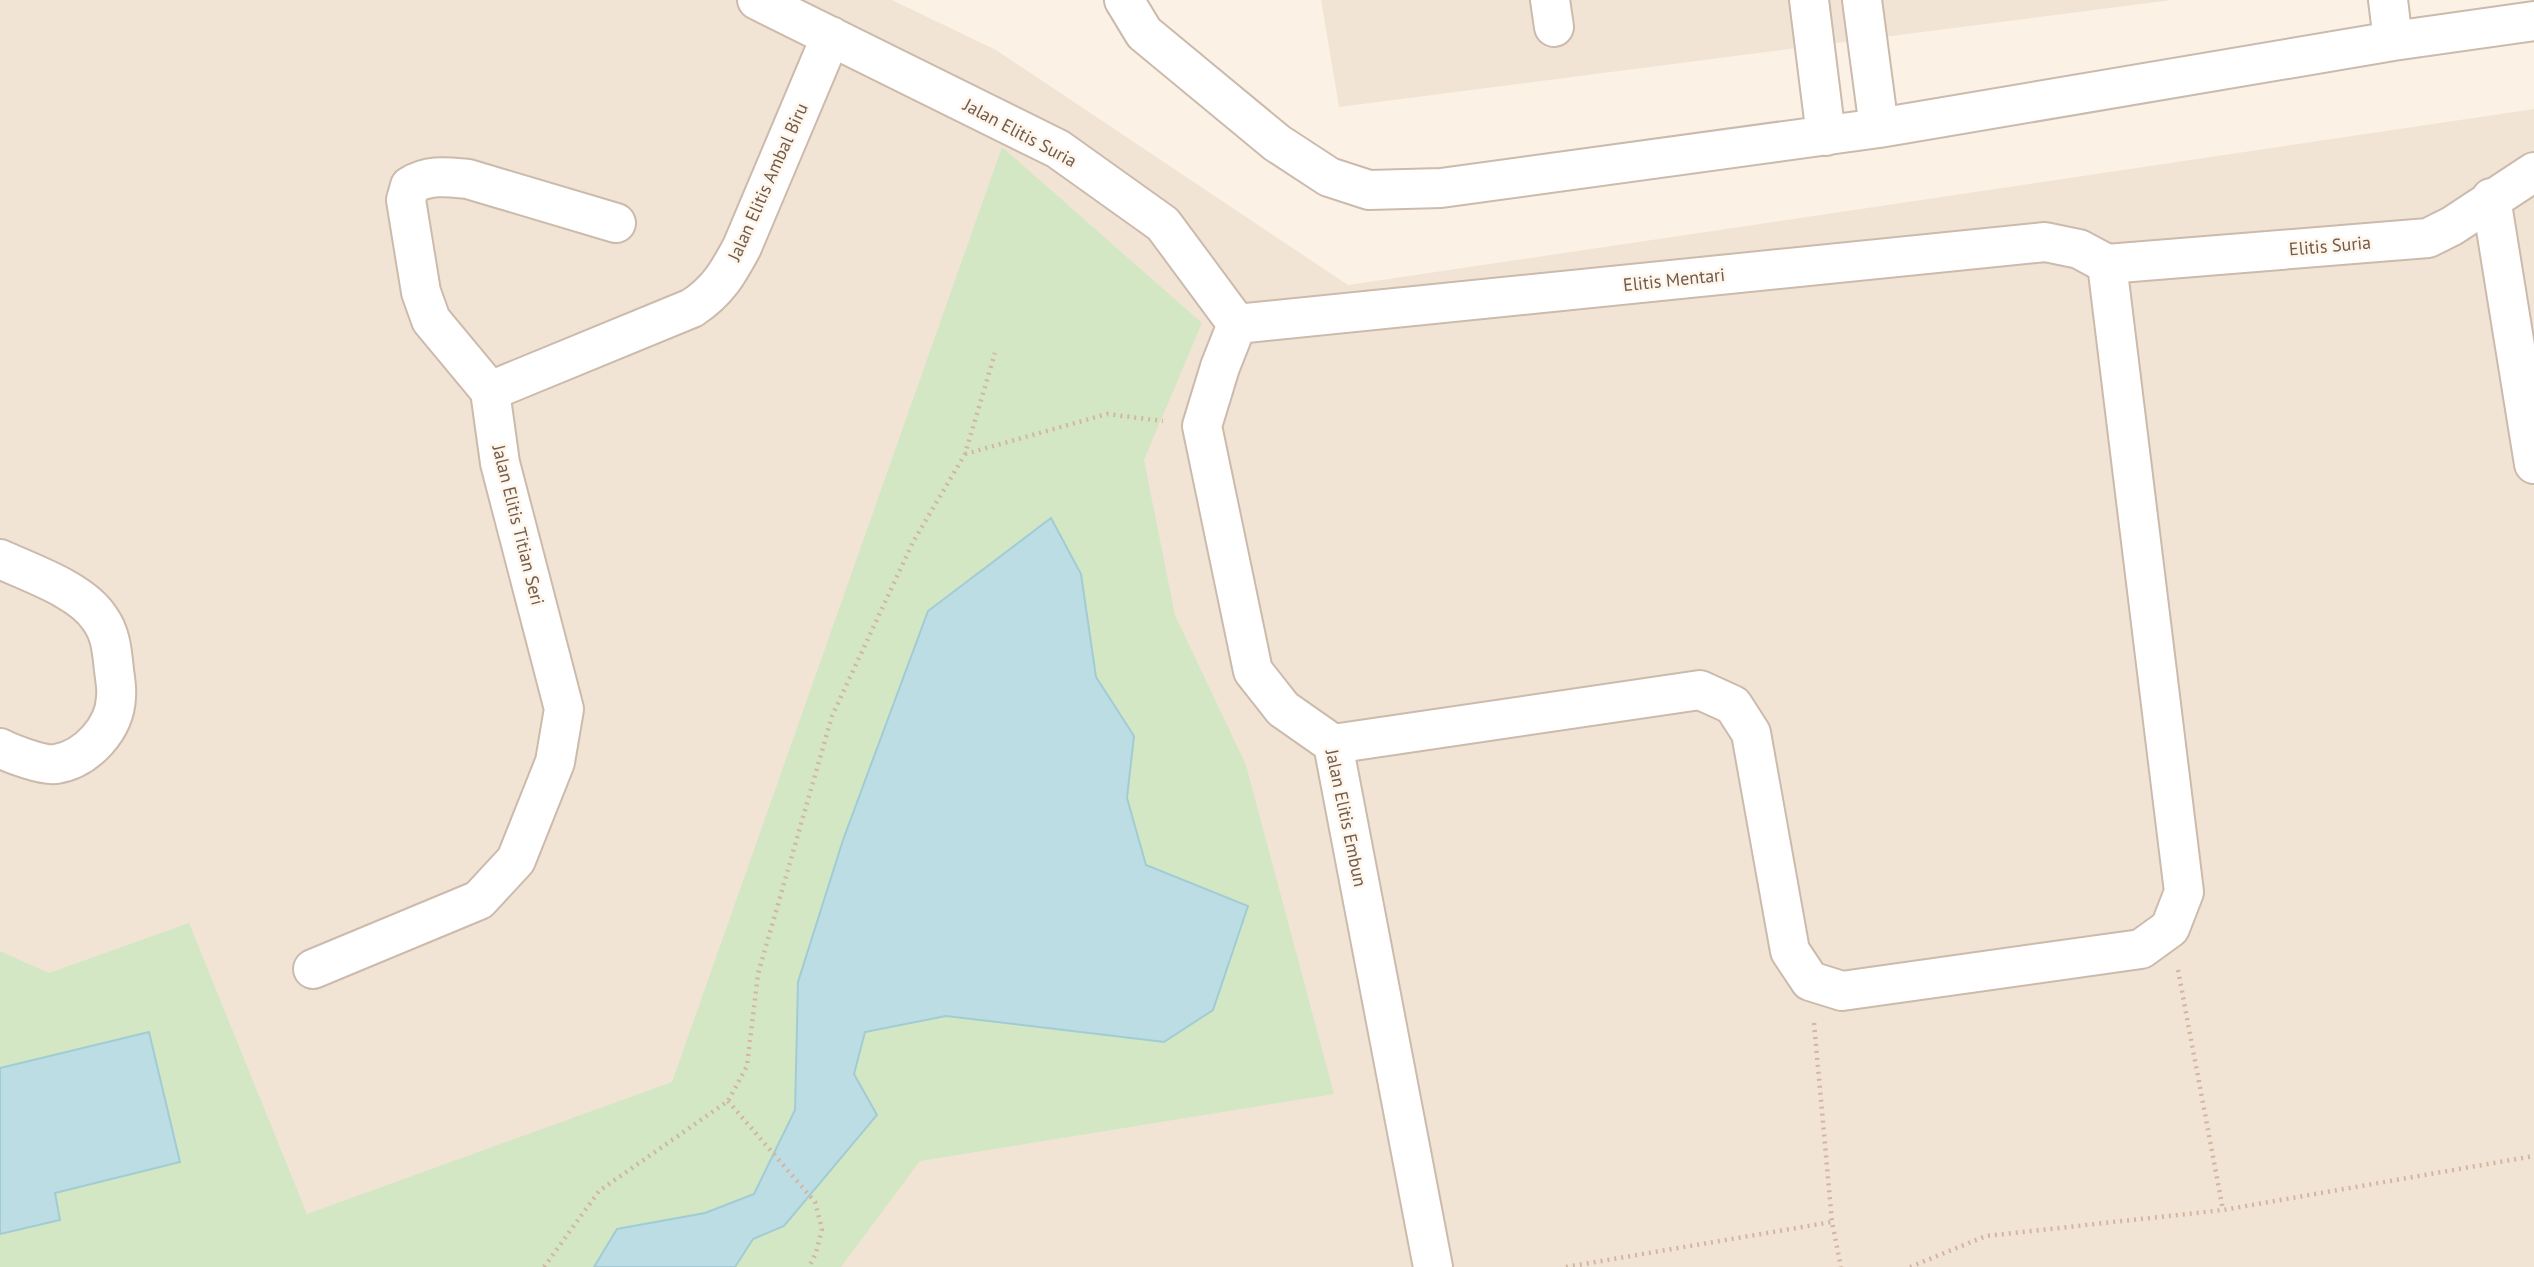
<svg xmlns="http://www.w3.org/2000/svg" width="2534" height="1267" font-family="'PT Sans',sans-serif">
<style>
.residential{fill:#f2e4d4}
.green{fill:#d3e7c5}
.water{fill:#bbdde3;stroke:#a2ccd4;stroke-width:2}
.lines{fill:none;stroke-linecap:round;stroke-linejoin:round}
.street-casing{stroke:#ccbaac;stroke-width:42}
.path{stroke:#d3b5a2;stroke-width:4.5;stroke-dasharray:2 5;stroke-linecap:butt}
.street{stroke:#fff;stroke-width:38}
.labels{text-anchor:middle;stroke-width:5;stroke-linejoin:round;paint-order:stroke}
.street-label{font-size:18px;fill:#725a4c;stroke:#fef6eb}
</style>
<rect width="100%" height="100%" fill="#fbf2e5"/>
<!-- residential -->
<path class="residential" d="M0,0H892L996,50L1348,285L2534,109V1267H0Z
M1321,0H2172L1339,107Z"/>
<!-- green -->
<path class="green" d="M1002,147L1202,323L1144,460L1175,615L1246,765L1334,1094L920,1161L841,1267H0V951L49,973L189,923L307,1214L672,1082Z"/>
<!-- water -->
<path class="water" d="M1051,518L1081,574L1096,677L1134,736L1127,798L1146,865L1248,906L1213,1010L1164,1042L946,1016L865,1032L854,1074L877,1115L784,1226L753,1239L735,1267H594L617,1229L705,1213L754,1194L795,1110L798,982L843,840L928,611Z
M149,1032L180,1162L55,1193L60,1220L0,1234V1068Z"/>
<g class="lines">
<!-- street casing -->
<g class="street-casing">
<path id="street" d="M757,0L1058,149L1163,224L1237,324
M1124,0L1144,33L1277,143L1329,177L1369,190L1441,188L1879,128L2393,41L2534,21
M1550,0L1554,27
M1809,0L1826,136
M1862,0L1879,128
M2388,0L2393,41
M2491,198L2534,464
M2107,264L2428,238L2452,226L2534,172
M1237,324L1220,367L1202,426L1253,671L1283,709L1333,744L1433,1267
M1237,324L2045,242L2079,249L2107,264
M490,391L692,308C718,291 728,273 742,247L831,36
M0,559C30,573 82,590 100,619C111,634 112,652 114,670C115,679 117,688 116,697C115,728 87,759 56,764C43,766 12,754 0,748
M1333,744L1700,690L1733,705L1751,733L1790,951L1810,981L1842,991L2141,949L2170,928L2184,892L2107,264
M313,969L479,900L516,860L555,762L564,709L500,463L490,391L431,320L421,292L406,200L410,186C429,174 447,177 468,179L616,223"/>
</g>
<!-- path -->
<path class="path" d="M965,454L1107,414L1163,421
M2178,970L2223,1210
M1814,1023L1832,1222L1841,1267
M728,1101L815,1202L822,1229L816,1253L809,1267
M544,1267L599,1191L728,1101L747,1066L758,974L832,716L913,542L965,454L995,353
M1566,1267L1832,1222
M1910,1267L1986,1236L2223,1210L2534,1156"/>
<!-- street -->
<use href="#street" class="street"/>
</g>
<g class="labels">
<!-- street labels -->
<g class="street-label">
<text transform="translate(1020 133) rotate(28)" y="6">Jalan Elitis Suria</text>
<text transform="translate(768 182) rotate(-66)" y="6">Jalan Elitis Ambal Biru</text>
<text transform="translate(2330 246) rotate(-5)" y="6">Elitis Suria</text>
<text transform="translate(1674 280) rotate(-6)" y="6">Elitis Mentari</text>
<text transform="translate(518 525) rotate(76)" y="6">Jalan Elitis Titian Seri</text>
<text transform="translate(1346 818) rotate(78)" y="6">Jalan Elitis Embun</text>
</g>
</g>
</svg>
